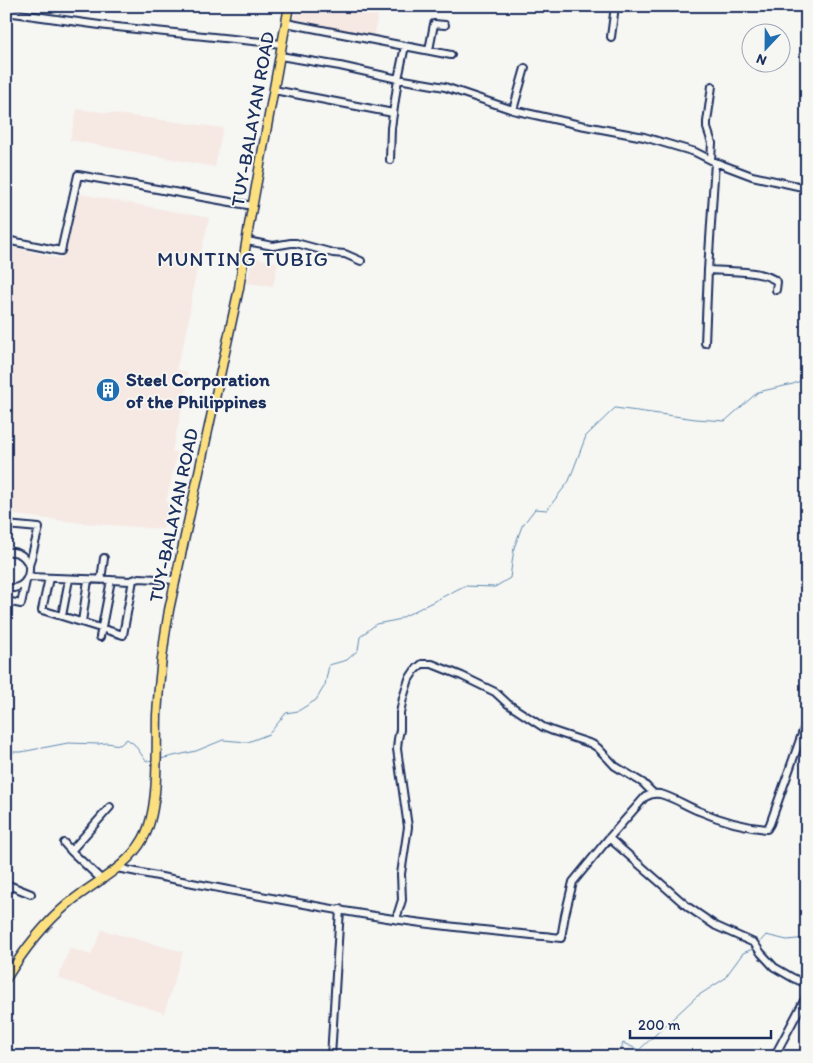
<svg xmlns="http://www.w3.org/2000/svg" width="813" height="1063" font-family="Itim,sans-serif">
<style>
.built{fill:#f6e8e3}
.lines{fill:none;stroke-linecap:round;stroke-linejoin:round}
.stream{stroke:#5e8ab2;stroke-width:1}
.minor-casing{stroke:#1b2f5e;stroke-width:10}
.major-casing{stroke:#1b2f5e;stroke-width:11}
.minor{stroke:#f6f6f2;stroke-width:6}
.major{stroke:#fce080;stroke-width:8}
.labels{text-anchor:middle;stroke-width:4;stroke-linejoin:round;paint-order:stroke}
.street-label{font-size:19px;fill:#1b2f5e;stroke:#f6f6f2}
.poi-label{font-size:19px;font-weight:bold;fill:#1b2f5e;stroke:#f6f6f2;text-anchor:start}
.quarter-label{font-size:21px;letter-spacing:1px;fill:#1b2f5e;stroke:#f6f6f2}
</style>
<rect width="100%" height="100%" fill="#f6f6f2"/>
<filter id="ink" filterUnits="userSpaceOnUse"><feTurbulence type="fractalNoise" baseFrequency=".02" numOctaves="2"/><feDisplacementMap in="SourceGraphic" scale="10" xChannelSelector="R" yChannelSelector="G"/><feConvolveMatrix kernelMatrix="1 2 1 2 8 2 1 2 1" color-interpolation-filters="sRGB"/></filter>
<g filter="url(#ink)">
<!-- built -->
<path class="built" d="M297,6H379L374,37L294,24Z
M77,109L223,128L215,167L70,140Z
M80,194L209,218L194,283L187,331L176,369L187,372L185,387H187L172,451L177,453L166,502L172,504L170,513H167L163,529L83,523L6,514V255L12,247L61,259Z
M252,258L278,262L273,286L247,283Z
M102,930L183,952L164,1013L58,978L70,948L91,955Z"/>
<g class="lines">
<!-- stream -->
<path class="stream" d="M6,752H21L68,743L98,744L107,743L120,745L127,739L134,744L146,761L154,760
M160,759L196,751L223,740L248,742L269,734L286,713L298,711L316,700L325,685L329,665L347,660L358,650L360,637L376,624L397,620L464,586L495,587L510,578L514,548L522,526L535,509L547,510L569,481L586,436L615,408L696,419L725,421L758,392L793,384L807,378
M759,943L766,935L787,940L807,938
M619,1057L623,1043L639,1050L696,997L724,979L743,953L755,948"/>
<!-- minor casing -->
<g class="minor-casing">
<path id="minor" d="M6,12L107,26L282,44
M286,23L451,55
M611,37L615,6
M429,50L434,24L445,25
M280,56L340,66L398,79L445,87L513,110L580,125L644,137L695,152L715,162L752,176L807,188
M274,90L393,113
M513,110L525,68
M390,160L391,128L398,79L405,46
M711,160L712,143L707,128V122L712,86
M6,240L61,251L78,175L253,206
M247,241L273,246L291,243H296L333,253L345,254L361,261
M708,270C724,271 766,270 777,282L776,290
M705,343L708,270L715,162
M6,525L39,528L29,566C30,581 21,590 6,588
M6,552C18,551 25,555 29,566
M28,577L111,580L130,581L139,578L176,580
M49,578L42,610L123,635L133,580
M101,580L104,558
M6,601L21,604L26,581
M62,616L69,579
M82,622L88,580
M100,637L111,580
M609,838L645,797C651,794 654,793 660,794C673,797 686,806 699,811C720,820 744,827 767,829L770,824L807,720
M64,843L71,851
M117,868C207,886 296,904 387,918C444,927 503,932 561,938L565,915L573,882L609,838L688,907L716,926L754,943L761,953L774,967L793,978L807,984
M102,880L71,851L110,807
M6,884L31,894
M396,919L402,900L401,874L408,827L397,749L398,739L400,730V713L403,698L409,679L415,670L422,664H432L462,676L495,692L508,704L543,727L553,731L592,744L598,748L615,766L643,783L653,793
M331,1057L340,909
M774,1057L807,995"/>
</g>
<!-- major casing -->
<g class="major-casing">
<path id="major" d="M6,979C23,951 44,924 69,903C94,882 126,869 143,839C160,810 156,749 157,715C159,680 163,645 169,610L239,288L249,225L289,6"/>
</g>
<!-- minor -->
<use href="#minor" class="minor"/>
<!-- major -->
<use href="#major" class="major"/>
</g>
</g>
<!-- icons -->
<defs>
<g id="building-disc" transform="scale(1.25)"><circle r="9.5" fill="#1f6fb2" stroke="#f6f6f2"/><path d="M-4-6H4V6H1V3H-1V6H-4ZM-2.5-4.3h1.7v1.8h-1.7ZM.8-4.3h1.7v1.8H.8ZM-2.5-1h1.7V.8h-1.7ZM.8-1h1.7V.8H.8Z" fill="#fff"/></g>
</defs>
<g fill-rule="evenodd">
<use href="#building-disc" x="108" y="390"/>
</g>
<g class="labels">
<!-- street labels -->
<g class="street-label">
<text transform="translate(252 119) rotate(-80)" y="7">TUY-BALAYAN ROAD</text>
<text transform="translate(173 515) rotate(-78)" y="7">TUY-BALAYAN ROAD</text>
</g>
<!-- poi labels -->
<g class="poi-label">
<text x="126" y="386">Steel Corporation<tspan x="126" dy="22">of the Philippines</tspan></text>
</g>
<!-- quarter labels -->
<g class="quarter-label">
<text x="243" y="266">MUNTING TUBIG</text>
</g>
</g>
<!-- margin -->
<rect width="813" height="1063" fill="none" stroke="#f6f6f2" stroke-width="25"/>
<rect x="12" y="12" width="788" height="1038" fill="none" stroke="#1b2f5e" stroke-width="2" filter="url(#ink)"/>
<!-- north arrow -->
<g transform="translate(766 48) rotate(202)"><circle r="24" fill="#f6f6f2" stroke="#9ea6b7"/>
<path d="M0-4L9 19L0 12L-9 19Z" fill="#1f6fb2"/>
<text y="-8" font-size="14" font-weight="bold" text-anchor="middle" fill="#1b2f5e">N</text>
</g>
<!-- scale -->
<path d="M630 1030v8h141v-8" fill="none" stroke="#1b2f5e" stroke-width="2.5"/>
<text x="638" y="1030" font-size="15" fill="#1b2f5e" stroke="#f6f6f2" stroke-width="4" paint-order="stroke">200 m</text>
</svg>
